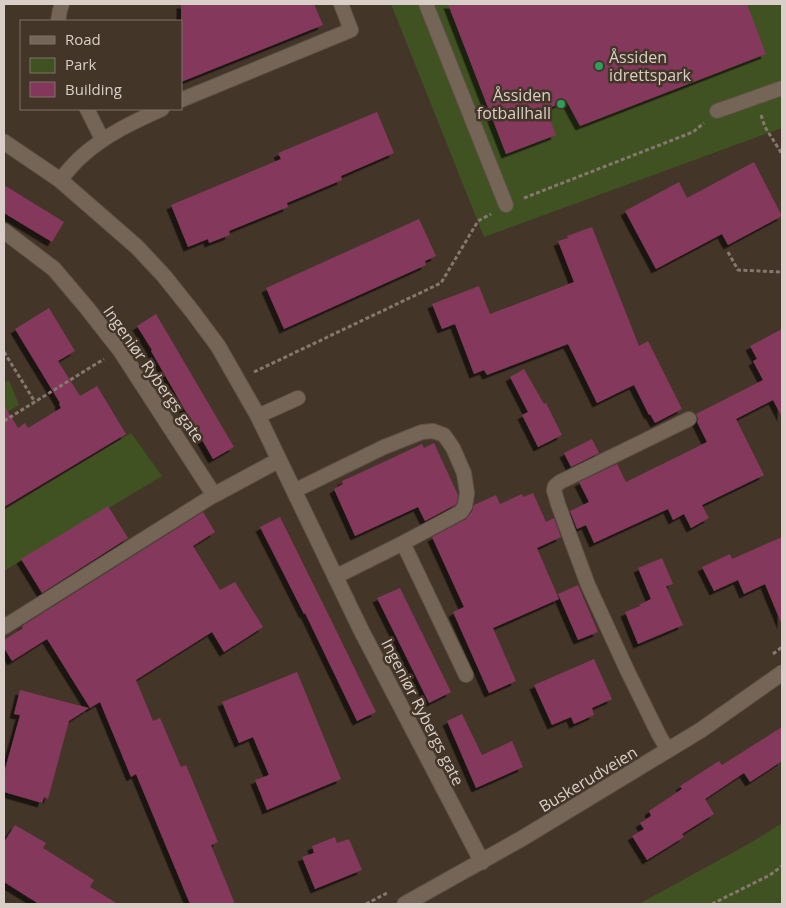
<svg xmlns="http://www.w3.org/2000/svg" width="786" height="908" font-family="'Open Sans',sans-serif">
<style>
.green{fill:#405222}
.building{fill:#83385b;filter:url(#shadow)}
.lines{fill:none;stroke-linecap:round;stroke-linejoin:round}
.lane-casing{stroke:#5e5247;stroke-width:16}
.street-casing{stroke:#5e5247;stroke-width:17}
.secondary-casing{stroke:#5e5247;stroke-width:17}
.path{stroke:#85786e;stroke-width:3;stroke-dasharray:4 2.5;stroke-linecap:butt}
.lane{stroke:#756557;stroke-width:14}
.street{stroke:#756557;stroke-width:15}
.secondary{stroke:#756557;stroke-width:15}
.leisure-dot{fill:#2e9e5b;stroke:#433528;stroke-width:2}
.labels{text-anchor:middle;stroke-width:5;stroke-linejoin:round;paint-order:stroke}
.poi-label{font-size:16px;fill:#d9cfc8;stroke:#433528;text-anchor:start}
.street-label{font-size:16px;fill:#d9cfc8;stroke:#433528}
</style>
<defs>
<filter id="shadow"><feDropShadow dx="-4.5" dy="4.5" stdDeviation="0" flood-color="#0009"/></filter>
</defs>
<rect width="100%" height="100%" fill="#433528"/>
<!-- green -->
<path class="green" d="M391,4H782V128L484,237Z
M9,380L19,405L4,414V383Z
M131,433L162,476L4,571V510Z
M782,823V904H639L752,842Z"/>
<!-- building -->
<path class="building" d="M181,4H314L323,25L181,82Z
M448,4H747L766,54L580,126L566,100L546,110L556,135L506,154Z
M377,112L394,153L341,176L342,180L287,203L288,207L229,231L230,235L209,243L208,239L188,247L171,205L281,159L278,153Z
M754,162L782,216L728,245L722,234L656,269L625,211L679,182L687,198Z
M4,185L64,222L52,242L4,213Z
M419,219L436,256L425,261L426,265L284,329L266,288Z
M592,227L639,346L648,341L682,409L655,423L650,414L649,415L634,385L597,403L568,344L487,375L484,370L474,374L455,324L442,329L432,304L479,286L490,314L574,282L558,241L568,238L567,236Z
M49,308L75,351L58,361L80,396L97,386L126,434L4,507V405L18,428L25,423L28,428L61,408L59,404L60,403L15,329Z
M156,314L234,447L213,459L151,351L152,350L137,326Z
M782,329V417L773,400L736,419L764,475L702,505L709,518L691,528L684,514L673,520L668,509L594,543L586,525L577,529L570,511L589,502L579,482L617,464L626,482L707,442L697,422L698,419L696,414L763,380L753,361L757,359L750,346Z
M524,369L544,404L546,403L562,435L538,447L522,415L528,412L510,377Z
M592,439L599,453L571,467L564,453Z
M434,443L458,495L457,503L455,505L425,521L418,507L355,536L334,489L343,484L342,481L388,460L422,444L424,448Z
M533,493L546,522L554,518L561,537L537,548L559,599L493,628L516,681L489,693L453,612L464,607L432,537L466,519L472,511L474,505L496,495L500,504L522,494L523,497Z
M108,506L128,538L42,593L21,559Z
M203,512L215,532L193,546L220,590L235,582L263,627L224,652L212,632L136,680L153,721L160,718L181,767L186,765L218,842L211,845L235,904H190L136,774L131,777L100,702L90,708L47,639L12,661L4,648V640L23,628L22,626Z
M280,517L334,626L376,712L357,721L305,613L304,614L260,527Z
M782,537V625L765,584L744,594L738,580L714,591L702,567L730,554L732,559Z
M662,558L673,584L666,586L683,625L638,644L625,612L640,606L639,605L651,599L638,568Z
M578,585L598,632L578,640L558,594Z
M400,588L451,692L429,703L377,598Z
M594,659L612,699L592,708L594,715L574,724L571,717L552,725L534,685Z
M297,672L341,779L267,810L255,780L269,775L253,737L239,743L222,702Z
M20,690L89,708L69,721L48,799L44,797L42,803L4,792V773L20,715L14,714Z
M462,714L482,755L512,741L523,767L476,788L447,721Z
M782,727V761L750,782L744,773L705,799L714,814L682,834L684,837L647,860L632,836L644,829L640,823L651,816L649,811L682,789L680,786L719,761L722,765Z
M15,825L46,843L43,848L94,880L90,887L118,904H39L4,882V842Z
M335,837L337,843L349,839L362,870L315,889L302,857L314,853L312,846Z"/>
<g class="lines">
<!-- lane casing -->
<g class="lane-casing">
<path id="lane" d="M426,4L506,205
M58,21L60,10L62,4
M181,100L351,30L341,4
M87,109L102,139
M717,111L782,88
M60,180C67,172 73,164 81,157C105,135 133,122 162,109
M258,416L298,398
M294,491L384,447L422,432L433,431L444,435L453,448L464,473L467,493L465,506L461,512L403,543L335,577
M403,543L466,675
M4,627L214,495
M668,750L659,735L627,670L588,585L558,504L554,490L555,486L560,482L689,419"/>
</g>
<!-- street casing -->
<g class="street-casing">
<path id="street" d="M4,142L60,180L137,247L164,276L192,311L218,346L258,416L361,630L482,862
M4,231L54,269L87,308L120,350L214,495L279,460"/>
</g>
<!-- secondary casing -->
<g class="secondary-casing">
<path id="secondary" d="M405,904L521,839L668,750L701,730L782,673"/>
</g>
<!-- path -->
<path class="path" d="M761,115L765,127L782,154
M524,198L693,132L704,123
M728,252L738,270L782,272
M4,352L35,402
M254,372L441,283L478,221L491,214
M4,421L104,359
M773,654L782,647
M366,904L389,892
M712,904L770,875L782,866"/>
<!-- lane -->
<use href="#lane" class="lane"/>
<!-- street -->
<use href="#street" class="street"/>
<!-- secondary -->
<use href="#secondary" class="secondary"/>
</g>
<!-- markers -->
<g class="leisure-dot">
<circle cx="599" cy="66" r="5"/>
<circle cx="561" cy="104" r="5"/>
</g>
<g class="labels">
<!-- poi labels -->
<g class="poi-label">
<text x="609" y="63">Åssiden<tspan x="609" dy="18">idrettspark</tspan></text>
<text x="551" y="101" text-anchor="end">Åssiden<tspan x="551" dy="18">fotballhall</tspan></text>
</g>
<!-- street labels -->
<g class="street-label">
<text transform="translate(154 374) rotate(55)" y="6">Ingeniør Rybergs gate</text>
<text transform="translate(423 712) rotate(63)" y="6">Ingeniør Rybergs gate</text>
<text transform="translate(588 779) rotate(-31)" y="6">Buskerudveien</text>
</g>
</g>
<!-- border -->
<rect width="786" height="908" fill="none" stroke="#d9cfc8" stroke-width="10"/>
<!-- legend -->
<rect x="20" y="20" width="162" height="90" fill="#433528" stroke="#7f7368"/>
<rect x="30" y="36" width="25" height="8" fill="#756557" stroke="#7f7368"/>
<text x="65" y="45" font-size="15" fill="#d9cfc8">Road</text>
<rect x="30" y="58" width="25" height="15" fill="#405222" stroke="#7f7368"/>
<text x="65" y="70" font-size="15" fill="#d9cfc8">Park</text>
<rect x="30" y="82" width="25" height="15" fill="#83385b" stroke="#7f7368"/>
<text x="65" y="95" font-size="15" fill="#d9cfc8">Building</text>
</svg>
